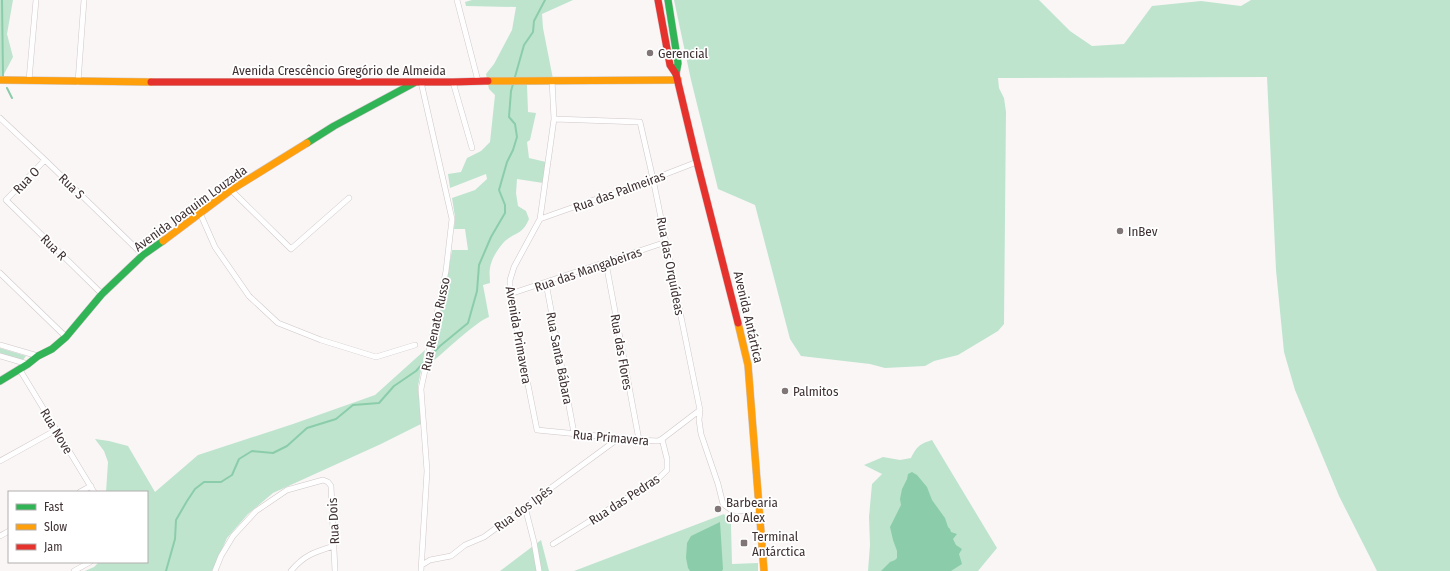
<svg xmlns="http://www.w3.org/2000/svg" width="1450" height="571" font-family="'Fira Sans Condensed',sans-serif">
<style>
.green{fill:#bee4ce}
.water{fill:#8bcdaa}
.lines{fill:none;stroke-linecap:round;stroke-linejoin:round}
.stream{stroke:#8bcdaa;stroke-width:2}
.street-casing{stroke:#d0c7c8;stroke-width:6}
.fast-casing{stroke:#d0c7c8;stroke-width:8}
.slow-casing{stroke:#d0c7c8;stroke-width:8}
.jam-casing{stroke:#d0c7c8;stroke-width:8}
.street{stroke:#fefefe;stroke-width:5}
.fast{stroke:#30b455;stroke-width:7}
.slow{stroke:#ff9f0a;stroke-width:7}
.jam{stroke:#e5322d;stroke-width:7}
.poi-dot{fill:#807677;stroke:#fff;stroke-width:1.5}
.labels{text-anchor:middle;stroke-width:3.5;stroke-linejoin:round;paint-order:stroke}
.poi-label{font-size:13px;fill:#3f3132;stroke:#fff;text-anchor:start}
.street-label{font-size:13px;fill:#3f3132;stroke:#fff}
</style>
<rect width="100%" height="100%" fill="#faf6f6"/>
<!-- green -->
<path class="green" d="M0,0H13L7,34L13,57L3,76H0Z
M472,0H573L542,14L543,28L554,84L527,85L528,112L536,113L530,140L527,142L529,158L546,162L543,183L517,179L516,193L518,206L526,211L529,219C522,235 517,231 505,241C499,247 491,259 490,268C489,273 490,278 490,283L483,285L489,317C478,320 442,354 431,363L452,250H468L465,229H454L455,217L452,198L475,190L487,179L486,174L450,188L448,174L461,172L467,158L481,151L490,142L495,95L489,89L486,74L494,64L512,30L516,7L466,6L465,2Z
M674,0H1039L1070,31L1092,46L1124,44L1152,6L1201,1L1241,6L1251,0H1450V571H1377L1339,496L1295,390L1284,352L1276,270L1267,77L998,78L999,88L1004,98L1006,112L1004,324L998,331L958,355L934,361L925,366L885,368L870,364L801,356L790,339L755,205L718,189L691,80Z
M0,348L26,356L22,361L0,354Z
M425,350L418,386L421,424L381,444L273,493L248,514L227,538L212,571H85L94,567L99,562H147V492H106L108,462L104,451L95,439L109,441L128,446L155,492L198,455L293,424L375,395Z
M932,440L997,548L978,571H868L870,545L869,517L872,484L882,474L864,465L883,457L900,460L911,458C917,446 920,444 932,440Z
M724,514L731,524L732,564L758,563V571H574Z
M541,540L549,571H500Z"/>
<!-- water -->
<path class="water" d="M912,472L917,475L927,487L932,500L945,518L948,527L950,529L951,532L957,534L953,539L956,545L962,549L959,554L962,564L951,571H881L890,562L895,560L897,558V551L893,540L890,527L901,505L900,499L902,489L907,479L908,474Z
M720,522L723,569L722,571H690L688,568L686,558L687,543L691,536Z"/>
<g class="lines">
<!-- stream -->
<path class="stream" d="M2,0L3,76
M7,88L12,98
M429,357L440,346L468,323L477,291L479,265L491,237L505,213V205L499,190L507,162L513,150L517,137L515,124L509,117L511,91L524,45L533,32L534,21L545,0
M166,571L175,539L176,520L187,501L195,489L204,482H221L232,475L239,459L252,451L273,453L287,446L307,428L336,419L353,405L379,403L394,386L416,371L425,361"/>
<!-- street casing -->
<g class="street-casing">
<path id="street" d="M457,0L478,81
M29,80L36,0
M552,80L554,119L540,219L514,267L510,280V294L537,430L639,440L658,441L662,439L700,410
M78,82L84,0
M421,82L452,219L446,271L421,389L427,471L421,571
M453,82L472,148
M0,118L45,160L143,255
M554,119L640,122L653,179L700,410L699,420L701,434L718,484L723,504L730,509L738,511L760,509
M45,160L6,200L102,294
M231,190L291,249L349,198
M200,213L215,247L249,296L278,323L321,340L376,357L415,345
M540,219L653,179L697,162
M606,263L639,440
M0,273L66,337
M546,283L574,433
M510,294L666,242
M0,345L38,356
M0,356L28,364
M20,370L94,492
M0,461L56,430
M80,492L91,486
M525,507L534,542L539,571
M0,536L9,531
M553,544L659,478L667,470V459L662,439
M422,565L430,560L451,556L465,545L484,537L619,438
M74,571L90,562
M215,571L221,556L233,536L256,511L287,490L323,480L328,482L331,486L335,571
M291,571C304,555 315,552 334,546"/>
</g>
<!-- fast casing -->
<g class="fast-casing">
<path id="fast" d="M668,0L678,63L676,74
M307,143L334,126L414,83
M0,381L28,364L38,356L52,349L66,337L102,294L143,255L163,241"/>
</g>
<!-- slow casing -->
<g class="slow-casing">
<path id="slow" d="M0,80L151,82
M488,81L678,80
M163,241L231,190L307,143
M738,323L748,365L764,571"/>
</g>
<!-- jam casing -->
<g class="jam-casing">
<path id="jam" d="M658,0L670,65L676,74L697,162L738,323
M151,82H453L488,81"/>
</g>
<!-- street -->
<use href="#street" class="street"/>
<!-- fast -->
<use href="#fast" class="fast"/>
<!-- slow -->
<use href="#slow" class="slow"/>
<!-- jam -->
<use href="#jam" class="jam"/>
</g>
<!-- markers -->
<g class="poi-dot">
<circle cx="650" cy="53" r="4"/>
<circle cx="1120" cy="231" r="4"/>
<circle cx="785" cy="391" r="4"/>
<circle cx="718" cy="509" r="4"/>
<rect x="740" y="539" width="8" height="8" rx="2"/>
</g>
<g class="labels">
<!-- poi labels -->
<g class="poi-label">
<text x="658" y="58">Gerencial</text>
<text x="1128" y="236">InBev</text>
<text x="793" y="396">Palmitos</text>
<text x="726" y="507">Barbearia<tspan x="726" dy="15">do Alex</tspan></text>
<text x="752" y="541">Terminal<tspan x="752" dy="15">Antárctica</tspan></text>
</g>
<!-- street labels -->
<g class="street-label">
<text x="339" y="75">Avenida Crescêncio Gregório de Almeida</text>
<text transform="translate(26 180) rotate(-46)" y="5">Rua O</text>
<text transform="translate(72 186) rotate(44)" y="5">Rua S</text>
<text transform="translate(619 191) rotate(-20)" y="5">Rua das Palmeiras</text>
<text transform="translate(190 208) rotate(-36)" y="5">Avenida Joaquim Louzada</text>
<text transform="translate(54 247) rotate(45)" y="5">Rua R</text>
<text transform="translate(671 266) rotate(79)" y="5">Rua das Orquídeas</text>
<text transform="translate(588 269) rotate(-19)" y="5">Rua das Mangabeiras</text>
<text transform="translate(749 317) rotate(77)" y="5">Avenida Antártica</text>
<text transform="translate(435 324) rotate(-78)" y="5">Rua Renato Russo</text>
<text transform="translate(519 335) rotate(80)" y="5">Avenida Primavera</text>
<text transform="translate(622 352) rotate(80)" y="5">Rua das Flores</text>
<text transform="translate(560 358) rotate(79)" y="5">Rua Santa Bábara</text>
<text transform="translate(57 431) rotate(59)" y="5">Rua Nove</text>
<text transform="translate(611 437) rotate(5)" y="5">Rua Primavera</text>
<text transform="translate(624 499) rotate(-33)" y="5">Rua das Pedras</text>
<text transform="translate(523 508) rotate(-36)" y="5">Rua dos Ipês</text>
<text transform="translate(333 521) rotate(-93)" y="5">Rua Dois</text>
</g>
</g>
<!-- legend -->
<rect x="8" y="491" width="140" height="72" fill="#ffffff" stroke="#b2adad"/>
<rect x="16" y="504" width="20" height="6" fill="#30b455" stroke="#b2adad"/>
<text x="44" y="511" font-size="12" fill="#3f3132">Fast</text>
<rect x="16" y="524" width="20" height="6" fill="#ff9f0a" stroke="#b2adad"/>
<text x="44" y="531" font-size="12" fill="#3f3132">Slow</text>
<rect x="16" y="544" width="20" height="6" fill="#e5322d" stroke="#b2adad"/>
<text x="44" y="551" font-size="12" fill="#3f3132">Jam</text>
</svg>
